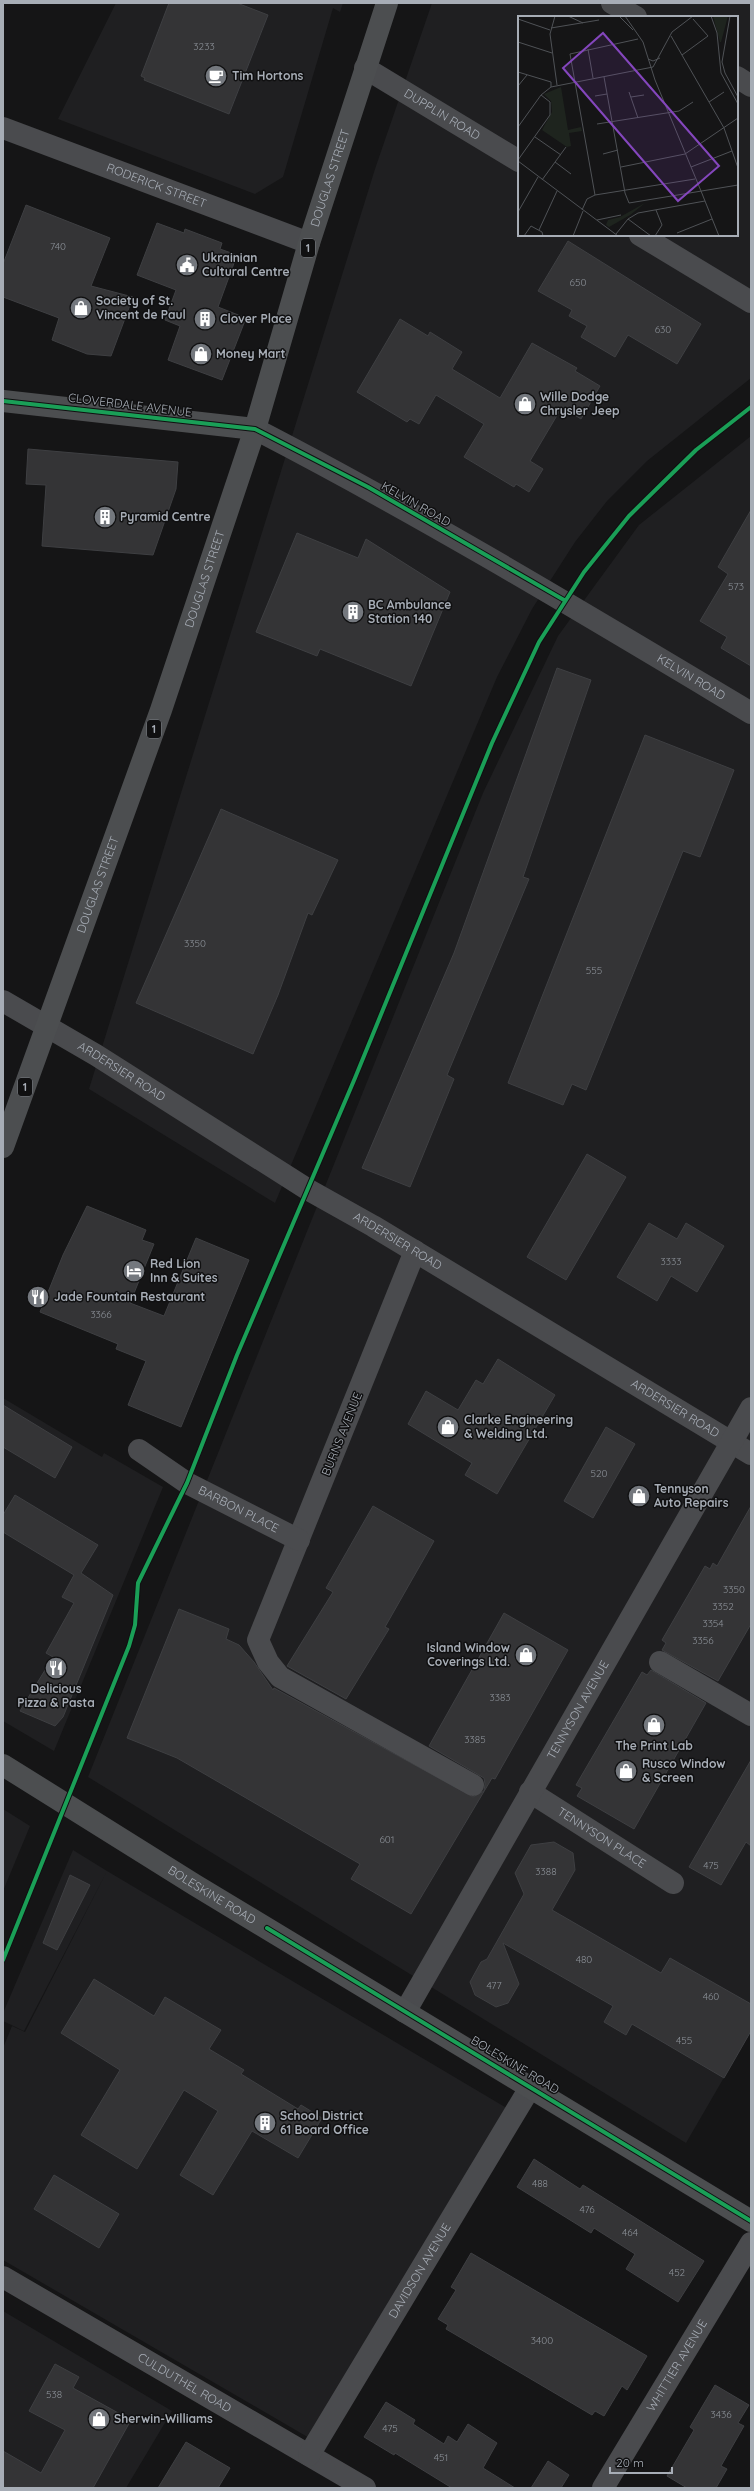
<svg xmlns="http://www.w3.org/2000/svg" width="754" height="2491" font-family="Quicksand,sans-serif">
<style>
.built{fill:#1f1f21;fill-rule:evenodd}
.building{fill:#343436;stroke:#3e3f42}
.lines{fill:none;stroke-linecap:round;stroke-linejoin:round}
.minor{stroke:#4a4b4e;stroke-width:22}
.major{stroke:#4c4e50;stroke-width:22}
.highway{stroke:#4c4e50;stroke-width:22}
.cycleway-casing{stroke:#101011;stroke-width:6}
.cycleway{stroke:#1a9f57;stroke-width:4}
.labels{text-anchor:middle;stroke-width:3;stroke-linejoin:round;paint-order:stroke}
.number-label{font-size:10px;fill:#8a8f96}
.shield{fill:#101011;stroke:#7a7e84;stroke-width:1}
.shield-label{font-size:11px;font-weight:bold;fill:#a7adb6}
.poi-label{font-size:12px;font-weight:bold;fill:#a7adb6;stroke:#101011;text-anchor:start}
.street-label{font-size:12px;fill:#a7adb6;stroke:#101011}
.inset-road{fill:none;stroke:#4f5256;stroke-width:1}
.view{fill:#8446bd;fill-opacity:0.15;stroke:#8446bd;stroke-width:2}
.inset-edge{fill:none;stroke:#a7adb6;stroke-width:2}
</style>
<rect width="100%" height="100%" fill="#151516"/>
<!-- built -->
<path class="built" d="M116,3H343L340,12L333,8L283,177L255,194L58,119Z
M432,3H751V378L647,461L607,501L575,542L532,609L497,677L275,1203L89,1089L375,169ZM519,17H737V235H519Z
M751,436V2031L686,2143L88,1777L483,793L558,636L639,525Z
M3,1398L102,1457L104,1453L163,1487L54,1751L3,1721Z
M3,1809L30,1826L3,1891Z
M73,1850L107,1871L24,2031L3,2021V2013Z
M107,1871L510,2110L311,2439L3,2260V2048L12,2026L25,2032Z
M3,2311L172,2411L126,2488H3Z"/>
<!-- building -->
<path class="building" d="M169,3H237L268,15L229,114L144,80L145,78L141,76Z
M26,205L110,238L91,286L133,297L111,356L87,354L52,340L59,318L3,297V264Z
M157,223L184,233L185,229L222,243L220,249L237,255L218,307L246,318L222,380L168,360L180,326L165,320L176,290L137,275Z
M568,241L701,324L677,364L628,335L615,357L581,337L587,326L569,316L572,310L538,291Z
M400,319L428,336L430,332L462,352L452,369L500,398L532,343L577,368L575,371L600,386L581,419L562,407L530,461L543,469L529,492L516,484L514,487L464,457L484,424L436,395L419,424L410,419L407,422L357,392Z
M28,449L178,462L176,489L153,555L42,546L46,485L26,484Z
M751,510V666L721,648L727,637L700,621L728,574L718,567Z
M297,533L358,558L366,539L450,592L411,686L320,649L317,656L256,632Z
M557,668L591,680L523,877L529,879L447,1075L454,1079L410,1187L362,1168L454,953Z
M645,735L734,770L700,857L683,851L586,1090L572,1084L563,1105L508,1083Z
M221,809L338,860L312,915L308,913L278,995L253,1054L136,1003Z
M587,1154L626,1177L566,1280L527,1257Z
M87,1206L146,1230L142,1240L154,1244L130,1303L164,1316L196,1238L249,1260L181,1427L128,1405L146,1361L116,1349L118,1344L40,1312L63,1255Z
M649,1223L677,1239L686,1223L724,1246L697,1292L671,1276L657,1301L617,1277Z
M498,1359L555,1395L497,1494L465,1475L472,1463L408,1424L426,1391L458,1410L476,1380L483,1384Z
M3,1405L72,1447L55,1478L3,1447Z
M606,1427L635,1444L593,1518L564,1501Z
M15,1495L98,1545L81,1573L113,1595L63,1717L55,1726L20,1711L53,1657L46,1653L74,1603L62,1597L74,1575L3,1532V1515Z
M373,1506L434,1541L385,1627L389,1629L346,1699L287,1666L333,1592L326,1588Z
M751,1506V1624L718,1681L662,1650L666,1643L662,1640L705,1566L710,1569L713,1563L717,1566Z
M179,1609L229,1629L226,1639L239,1645L254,1662L273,1690L274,1688L473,1797L484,1791L485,1784L484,1778L429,1746L504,1613L568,1650L495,1779L492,1778L411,1914L351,1879L360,1864L177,1758L127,1738Z
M651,1670L706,1703L634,1829L577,1796L582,1788L576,1785L642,1672L647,1675Z
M751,1760V1846L746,1842L721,1885L689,1867Z
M554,1842L573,1853L575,1870L552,1910L661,1973L670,1958L751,2004V2031L724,2078L632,2024L626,2035L604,2022L613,2006L503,1943L519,1984L508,2003L496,2007L475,1995L470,1982L481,1962L487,1959L524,1894L515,1873L531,1845Z
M70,1875L90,1885L57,1950L43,1943Z
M94,1979L154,2016L165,1997L221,2030L209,2049L244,2070L241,2074L298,2109L301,2105L322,2118L298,2158L252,2131L213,2195L180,2175L218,2111L184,2090L137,2169L81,2135L120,2070L61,2033Z
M534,2159L580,2189L583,2185L704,2261L678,2302L626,2269L635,2254L594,2228L591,2233L517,2187Z
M54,2175L119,2214L99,2248L34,2209Z
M471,2253L647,2356L627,2390L622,2386L604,2416L595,2411L592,2415L446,2329L448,2325L438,2319L456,2290L451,2287Z
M55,2364L79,2377L73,2388L131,2420L93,2488H3V2451L41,2473L65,2430L29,2411Z
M715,2385L749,2405L738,2423L744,2426L721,2466L727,2469L716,2488H687L667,2476L694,2430L690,2427Z
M386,2402L415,2420L413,2424L444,2444L448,2436L457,2442L468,2424L497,2443L483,2468L515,2488H452L395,2453L394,2455L364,2437Z
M186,2442L230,2468L218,2488H158Z
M548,2461L569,2475L561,2488H531Z"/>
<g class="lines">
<!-- minor -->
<g class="minor">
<path d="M612,3L636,17"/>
<path id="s1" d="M365,68L519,161"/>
<path d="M737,77L751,86"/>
<path id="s2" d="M3,128L309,243"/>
<path d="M640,235L751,302"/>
<path id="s3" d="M255,429C425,517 587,615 751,713"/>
<path id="s4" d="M3,1001L96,1055L307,1189L373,1226L751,1454"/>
<path d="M415,1251L258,1640L268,1662L280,1677L473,1785"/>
<path id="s5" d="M139,1450L187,1483L299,1540"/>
<path d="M660,1662L751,1715"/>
<path id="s6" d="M530,1792L673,1883"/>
<path id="s7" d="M405,2012L751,1408"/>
<path id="s8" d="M3,2277L365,2488"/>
<path id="s9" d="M309,2455L531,2086"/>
<path id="s10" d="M603,2488L751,2243"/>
</g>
<!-- major -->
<g class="major">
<path d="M3,401L255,429"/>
<path id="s11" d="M3,1765L195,1885L751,2221"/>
</g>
<!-- highway -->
<path class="highway" id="s12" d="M3,1147L161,710L255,429L309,243L387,3"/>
<!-- cycleway casing -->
<g class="cycleway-casing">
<path id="cycleway" d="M3,401L255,429L368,487L564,600
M267,1928L751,2221
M3,1960L129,1646L135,1625L138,1583L187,1483L237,1355L355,1078L492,743L539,642L584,572L629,516L696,450L751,407"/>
</g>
<!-- cycleway -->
<use href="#cycleway" class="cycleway"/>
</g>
<!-- icons -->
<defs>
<g id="cafe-disc" transform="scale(1.15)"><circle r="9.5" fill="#74787e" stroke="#101011"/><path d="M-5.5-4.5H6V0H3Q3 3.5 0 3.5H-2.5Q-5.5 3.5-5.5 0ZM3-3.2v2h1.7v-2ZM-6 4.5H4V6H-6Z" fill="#fff"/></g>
<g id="civic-disc" transform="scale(1.15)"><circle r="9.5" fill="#74787e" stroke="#101011"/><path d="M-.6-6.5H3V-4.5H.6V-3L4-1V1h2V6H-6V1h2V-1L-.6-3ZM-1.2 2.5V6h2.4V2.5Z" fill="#fff"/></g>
<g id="shop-disc" transform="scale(1.15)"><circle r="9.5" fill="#74787e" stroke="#101011"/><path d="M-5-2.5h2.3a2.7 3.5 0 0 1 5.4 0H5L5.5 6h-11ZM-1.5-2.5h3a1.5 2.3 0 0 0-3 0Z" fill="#fff"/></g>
<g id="building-disc" transform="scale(1.15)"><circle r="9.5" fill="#74787e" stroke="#101011"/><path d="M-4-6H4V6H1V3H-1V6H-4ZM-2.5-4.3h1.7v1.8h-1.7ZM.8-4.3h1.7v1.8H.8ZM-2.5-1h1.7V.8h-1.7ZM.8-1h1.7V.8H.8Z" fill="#fff"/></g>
<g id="hotel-disc" transform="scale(1.15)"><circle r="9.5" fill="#74787e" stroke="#101011"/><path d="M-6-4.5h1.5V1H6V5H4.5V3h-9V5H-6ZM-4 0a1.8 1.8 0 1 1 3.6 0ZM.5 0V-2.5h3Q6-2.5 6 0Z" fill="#fff"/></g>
<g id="restaurant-disc" transform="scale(1.15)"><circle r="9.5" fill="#74787e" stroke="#101011"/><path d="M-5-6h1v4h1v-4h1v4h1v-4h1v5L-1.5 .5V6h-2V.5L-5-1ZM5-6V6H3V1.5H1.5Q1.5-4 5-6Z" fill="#fff"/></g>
</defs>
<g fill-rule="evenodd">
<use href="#cafe-disc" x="216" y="76"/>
<use href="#civic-disc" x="187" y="265"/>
<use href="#shop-disc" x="81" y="308"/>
<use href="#building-disc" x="205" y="319"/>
<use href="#shop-disc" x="201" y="354"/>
<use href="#shop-disc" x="525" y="404"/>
<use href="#building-disc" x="105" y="517"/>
<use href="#building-disc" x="353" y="612"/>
<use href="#hotel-disc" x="134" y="1271"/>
<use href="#restaurant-disc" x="38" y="1297"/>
<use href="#shop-disc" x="448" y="1427"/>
<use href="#shop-disc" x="639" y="1496"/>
<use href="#shop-disc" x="526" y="1655"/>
<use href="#restaurant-disc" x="56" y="1668"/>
<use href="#shop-disc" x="654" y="1725"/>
<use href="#shop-disc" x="626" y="1771"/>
<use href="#building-disc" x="265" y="2123"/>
<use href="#shop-disc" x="99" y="2419"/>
</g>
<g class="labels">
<!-- number labels -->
<g class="number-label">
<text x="204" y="50">3233</text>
<text x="58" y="250">740</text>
<text x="578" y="286">650</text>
<text x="663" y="333">630</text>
<text x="736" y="590">573</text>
<text x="195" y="947">3350</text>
<text x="594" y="974">555</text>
<text x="671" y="1265">3333</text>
<text x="101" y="1318">3366</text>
<text x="599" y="1477">520</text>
<text x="734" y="1593">3350</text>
<text x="723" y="1610">3352</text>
<text x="713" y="1627">3354</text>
<text x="703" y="1644">3356</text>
<text x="500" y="1701">3383</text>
<text x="475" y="1743">3385</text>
<text x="387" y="1843">601</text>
<text x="711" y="1869">475</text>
<text x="546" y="1875">3388</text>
<text x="584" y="1963">480</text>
<text x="494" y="1989">477</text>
<text x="711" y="2000">460</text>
<text x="684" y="2044">455</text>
<text x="540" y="2187">488</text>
<text x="587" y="2213">476</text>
<text x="630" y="2236">464</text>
<text x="677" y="2276">452</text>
<text x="542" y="2344">3400</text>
<text x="54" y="2398">538</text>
<text x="721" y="2418">3436</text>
<text x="390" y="2432">475</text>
<text x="441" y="2461">451</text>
</g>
<!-- shield labels -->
<g class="shield">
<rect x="301" y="239" width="14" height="18" rx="3"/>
<rect x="147" y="720" width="14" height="18" rx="3"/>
<rect x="18" y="1078" width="14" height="18" rx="3"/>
</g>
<g class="shield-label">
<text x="308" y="252">1</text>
<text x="154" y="733">1</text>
<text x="25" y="1091">1</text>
</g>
<!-- poi labels -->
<g class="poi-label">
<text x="232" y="80">Tim Hortons</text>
<text x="202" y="262">Ukrainian<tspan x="202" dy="14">Cultural Centre</tspan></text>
<text x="96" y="305">Society of St.<tspan x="96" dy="14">Vincent de Paul</tspan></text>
<text x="220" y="323">Clover Place</text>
<text x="216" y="358">Money Mart</text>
<text x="540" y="401">Wille Dodge<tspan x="540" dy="14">Chrysler Jeep</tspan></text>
<text x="120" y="521">Pyramid Centre</text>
<text x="368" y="609">BC Ambulance<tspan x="368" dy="14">Station 140</tspan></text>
<text x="150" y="1268">Red Lion<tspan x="150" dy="14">Inn &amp; Suites</tspan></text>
<text x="54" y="1301">Jade Fountain Restaurant</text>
<text x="464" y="1424">Clarke Engineering<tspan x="464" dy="14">&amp; Welding Ltd.</tspan></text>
<text x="654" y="1493">Tennyson<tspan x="654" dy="14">Auto Repairs</tspan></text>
<text x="510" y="1652" text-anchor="end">Island Window<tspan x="510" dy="14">Coverings Ltd.</tspan></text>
<text x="56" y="1693" text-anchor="middle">Delicious<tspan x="56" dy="14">Pizza &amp; Pasta</tspan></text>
<text x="654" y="1750" text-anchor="middle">The Print Lab</text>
<text x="642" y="1768">Rusco Window<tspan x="642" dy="14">&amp; Screen</tspan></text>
<text x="280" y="2120">School District<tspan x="280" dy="14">61 Board Office</tspan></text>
<text x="114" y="2423">Sherwin-Williams</text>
</g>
<!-- street labels -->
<g class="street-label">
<text dy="4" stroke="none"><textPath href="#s1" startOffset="90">DUPPLIN ROAD</textPath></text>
<text dy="4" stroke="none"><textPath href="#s12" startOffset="1023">DOUGLAS STREET</textPath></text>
<text dy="4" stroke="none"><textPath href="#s2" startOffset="164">RODERICK STREET</textPath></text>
<text transform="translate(130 405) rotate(7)" y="4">CLOVERDALE AVENUE</text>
<text transform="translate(416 504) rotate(30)" y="4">KELVIN ROAD</text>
<text dy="4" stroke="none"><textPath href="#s12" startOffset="603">DOUGLAS STREET</textPath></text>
<text dy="4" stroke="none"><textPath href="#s3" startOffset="502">KELVIN ROAD</textPath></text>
<text dy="4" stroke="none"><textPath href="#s12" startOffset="279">DOUGLAS STREET</textPath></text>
<text dy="4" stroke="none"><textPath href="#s4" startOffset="138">ARDERSIER ROAD</textPath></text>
<text dy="4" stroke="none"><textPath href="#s4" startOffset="462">ARDERSIER ROAD</textPath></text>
<text dy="4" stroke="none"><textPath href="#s4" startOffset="786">ARDERSIER ROAD</textPath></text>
<text transform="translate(342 1434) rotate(-68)" y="4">BURNS AVENUE</text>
<text dy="4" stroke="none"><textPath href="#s5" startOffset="116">BARBON PLACE</textPath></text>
<text dy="4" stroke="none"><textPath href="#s7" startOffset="348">TENNYSON AVENUE</textPath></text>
<text dy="4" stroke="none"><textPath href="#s6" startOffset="85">TENNYSON PLACE</textPath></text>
<text dy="4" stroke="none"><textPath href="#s11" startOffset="246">BOLESKINE ROAD</textPath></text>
<text transform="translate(515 2065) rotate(31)" y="4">BOLESKINE ROAD</text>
<text dy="4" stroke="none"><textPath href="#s9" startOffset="215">DAVIDSON AVENUE</textPath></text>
<text dy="4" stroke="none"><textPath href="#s10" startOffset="143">WHITTIER AVENUE</textPath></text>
<text dy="4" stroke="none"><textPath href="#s8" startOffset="210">CULDUTHEL ROAD</textPath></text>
</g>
</g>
<!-- overview -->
<g transform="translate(518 16)">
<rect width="220" height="220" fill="#151516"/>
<path d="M195,0H210L203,26H202ZM43,71L50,114L63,111L64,115L51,117L53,130L49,131L24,114L34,96L33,85L26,78ZM127,187L112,199L91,211L88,209L90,204L102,201Z" fill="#1e241e"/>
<path class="inset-road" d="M37,0L32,18L39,69M50,0L65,7M101,0L115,14M107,0L125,26L137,64L183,175M193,0L199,17L203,57L220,88M212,0L204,46L207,57L220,81M0,3L32,14M33,12L81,4M153,20L206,112L220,152M0,26L34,37M70,33L75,62M164,39L190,20L175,3M130,43L135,45L142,42M0,56L33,66V71M86,61L107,177L111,187L220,169M0,70L9,59M111,76L120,102M77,80L89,78M113,81L126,79M191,86L206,76M79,108L161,95L175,86M0,111L23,79L33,71L135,51L154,16L175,0M17,121L43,139M85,138L100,134M167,138L220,102M0,144L32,99V86L23,79M0,145L100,220M37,146L53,158M103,151L167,138M173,151L214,135M24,164L48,131M183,175L201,220M77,179L52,38L120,23M64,194L69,183L77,179L177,163M0,196L20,161M110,203L133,220M79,204L103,199M21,214L39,175M159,217L194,203M98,218L110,203L120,197L187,185M6,220L13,210L24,216L25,220M55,220L65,195M137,220L144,209L138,194"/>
<path class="view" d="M85,17L201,150L160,185L45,52Z"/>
<rect width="220" height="220" class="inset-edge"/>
</g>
<!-- border -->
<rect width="754" height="2491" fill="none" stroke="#a7adb6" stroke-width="8"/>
<!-- scale -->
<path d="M610 2467v6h62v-6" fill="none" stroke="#a7adb6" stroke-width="2"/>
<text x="616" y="2467" font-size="12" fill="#a7adb6" stroke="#101011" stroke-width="3" paint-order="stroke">20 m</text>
</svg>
